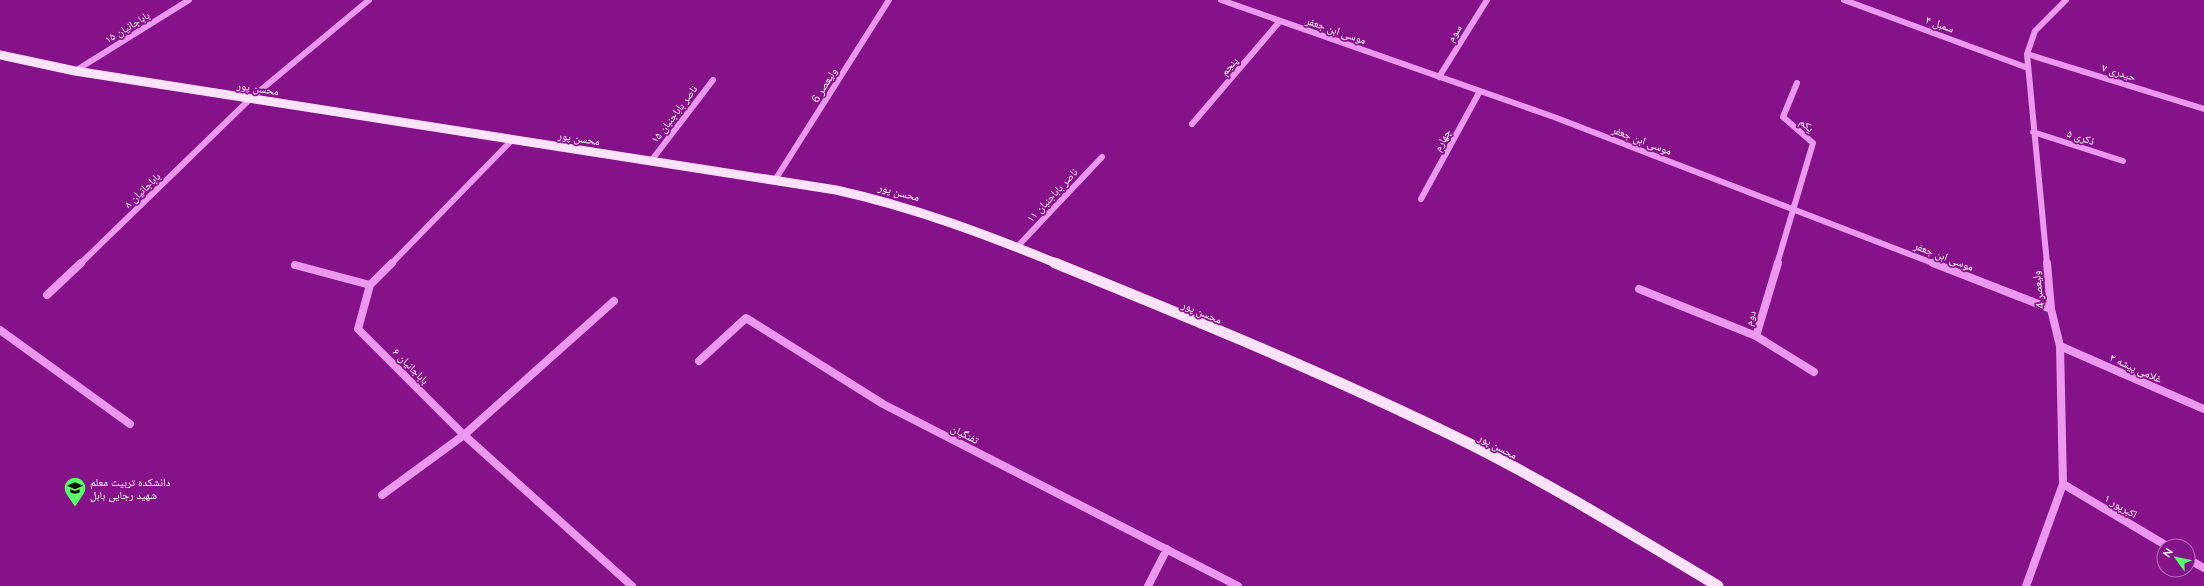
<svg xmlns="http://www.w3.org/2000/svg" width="2204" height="586" font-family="Mulish,'Noto Naskh Arabic',sans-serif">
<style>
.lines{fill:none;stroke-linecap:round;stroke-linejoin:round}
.minor-far1{stroke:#ec98f1;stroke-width:6}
.minor{stroke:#ec98f1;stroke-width:8}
.major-far1{stroke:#ffe2ff;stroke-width:9}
.major{stroke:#ffe2ff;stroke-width:11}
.labels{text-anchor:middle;stroke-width:3.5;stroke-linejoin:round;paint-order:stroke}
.street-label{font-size:11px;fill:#fff;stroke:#86128a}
.poi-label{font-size:11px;fill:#fff;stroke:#86128a;text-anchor:start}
</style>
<rect width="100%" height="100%" fill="#86128a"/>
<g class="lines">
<!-- minor-far1 -->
<path class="minor-far1" d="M1221,0L1554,117L1935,264
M1844,0L2028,68
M2027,54L2204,109
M75,71L189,0
M1439,77L1487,0
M1192,124L1280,21
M2033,132L2123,161
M651,161L713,80
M775,180L889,0
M1421,199L1480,91
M1017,247L1102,157
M80,264L250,99L369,0
M391,264L512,140
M1777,264L1813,143L1783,117L1797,83
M2047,264L2027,54L2035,31L2066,0"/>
<!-- minor -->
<path class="minor" d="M392,263L370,285L358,329L464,435L632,586
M1933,263L2051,309
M295,265L370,285
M1639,289L1756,336L1778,263
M47,295L81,263
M0,330L130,424
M1756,336L1814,372
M2060,346L2204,409
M699,361L746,318L883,404L1238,586
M2063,484L2167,546
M382,495L464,435L614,301
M2188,559L2204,568
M1148,586L1167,549
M2026,586L2063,484L2060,346L2051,309L2047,263"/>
<!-- major-far1 -->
<path class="major-far1" d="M0,55L75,71L836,190C913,207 985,234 1058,264"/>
<!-- major -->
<path class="major" d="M1055,263C1195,320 1335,377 1470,444C1555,487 1636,537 1718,586"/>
</g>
<!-- icons -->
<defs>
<g id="university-pin" transform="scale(1.15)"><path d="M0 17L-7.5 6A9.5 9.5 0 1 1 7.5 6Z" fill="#58ff6b" stroke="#86128a"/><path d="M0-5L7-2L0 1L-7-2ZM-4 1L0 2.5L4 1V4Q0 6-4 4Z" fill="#111"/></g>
</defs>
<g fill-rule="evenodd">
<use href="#university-pin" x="75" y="488"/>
</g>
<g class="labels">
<!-- street labels -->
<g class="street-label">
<text transform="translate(1940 24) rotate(20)" y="4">سمبل ۴</text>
<text transform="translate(127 27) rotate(-32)" y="4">باباجانیان ۱۵</text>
<text transform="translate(1336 30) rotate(19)" y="4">موسی ابن جعفر</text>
<text transform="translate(1454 33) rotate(-58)" y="4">سوم</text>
<text transform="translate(1229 66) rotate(-49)" y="4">پنجم</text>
<text transform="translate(2119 72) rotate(17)" y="4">حیدری ۷</text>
<text transform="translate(824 85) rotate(-58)" y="4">ولیعصر 6</text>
<text transform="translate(258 88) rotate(9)" y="4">محسن پور</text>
<text transform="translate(674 114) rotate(-53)" y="4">ناصر باباجنبان ۱۵</text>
<text transform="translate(1807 125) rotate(41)" y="4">یکم</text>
<text transform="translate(2081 137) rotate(18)" y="4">ذکری ۵</text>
<text transform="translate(579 138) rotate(9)" y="4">محسن پور</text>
<text transform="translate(1442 140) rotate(-61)" y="4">چهارم</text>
<text transform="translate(1642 140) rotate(21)" y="4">موسی ابن جعفر</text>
<text transform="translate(142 190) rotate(-44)" y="4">باباجانیان ۸</text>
<text transform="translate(899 192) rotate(15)" y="4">محسن پور</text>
<text transform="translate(1052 195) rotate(-47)" y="4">ناصر باباجنبان ۱۱</text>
<text transform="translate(1944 256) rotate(21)" y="4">موسی ابن جعفر</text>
<text transform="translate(2038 290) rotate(-97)" y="4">ولیعصر 4</text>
<text transform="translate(1202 312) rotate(23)" y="4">محسن پور</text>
<text transform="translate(1750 318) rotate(-73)" y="4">دوم</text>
<text transform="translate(411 366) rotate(45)" y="4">باباجانیان ۶</text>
<text transform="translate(2136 368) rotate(24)" y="4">غلامی پیشه ۳</text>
<text transform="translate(965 434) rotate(27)" y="4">تفنگیان</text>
<text transform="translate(1498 446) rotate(28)" y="4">محسن پور</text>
<text transform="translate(2121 506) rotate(31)" y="4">اکبرپور ۱</text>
</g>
<!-- poi labels -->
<g class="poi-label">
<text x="90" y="486">دانشکده تربیت معلم<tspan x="90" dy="13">شهید رجایی بابل</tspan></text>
</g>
</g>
<!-- north arrow -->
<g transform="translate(2176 558) rotate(303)"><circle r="19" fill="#86128a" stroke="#b671b9"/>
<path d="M0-3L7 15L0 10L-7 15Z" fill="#58ff6b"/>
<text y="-6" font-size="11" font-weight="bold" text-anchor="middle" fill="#ffffff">N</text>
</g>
</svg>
